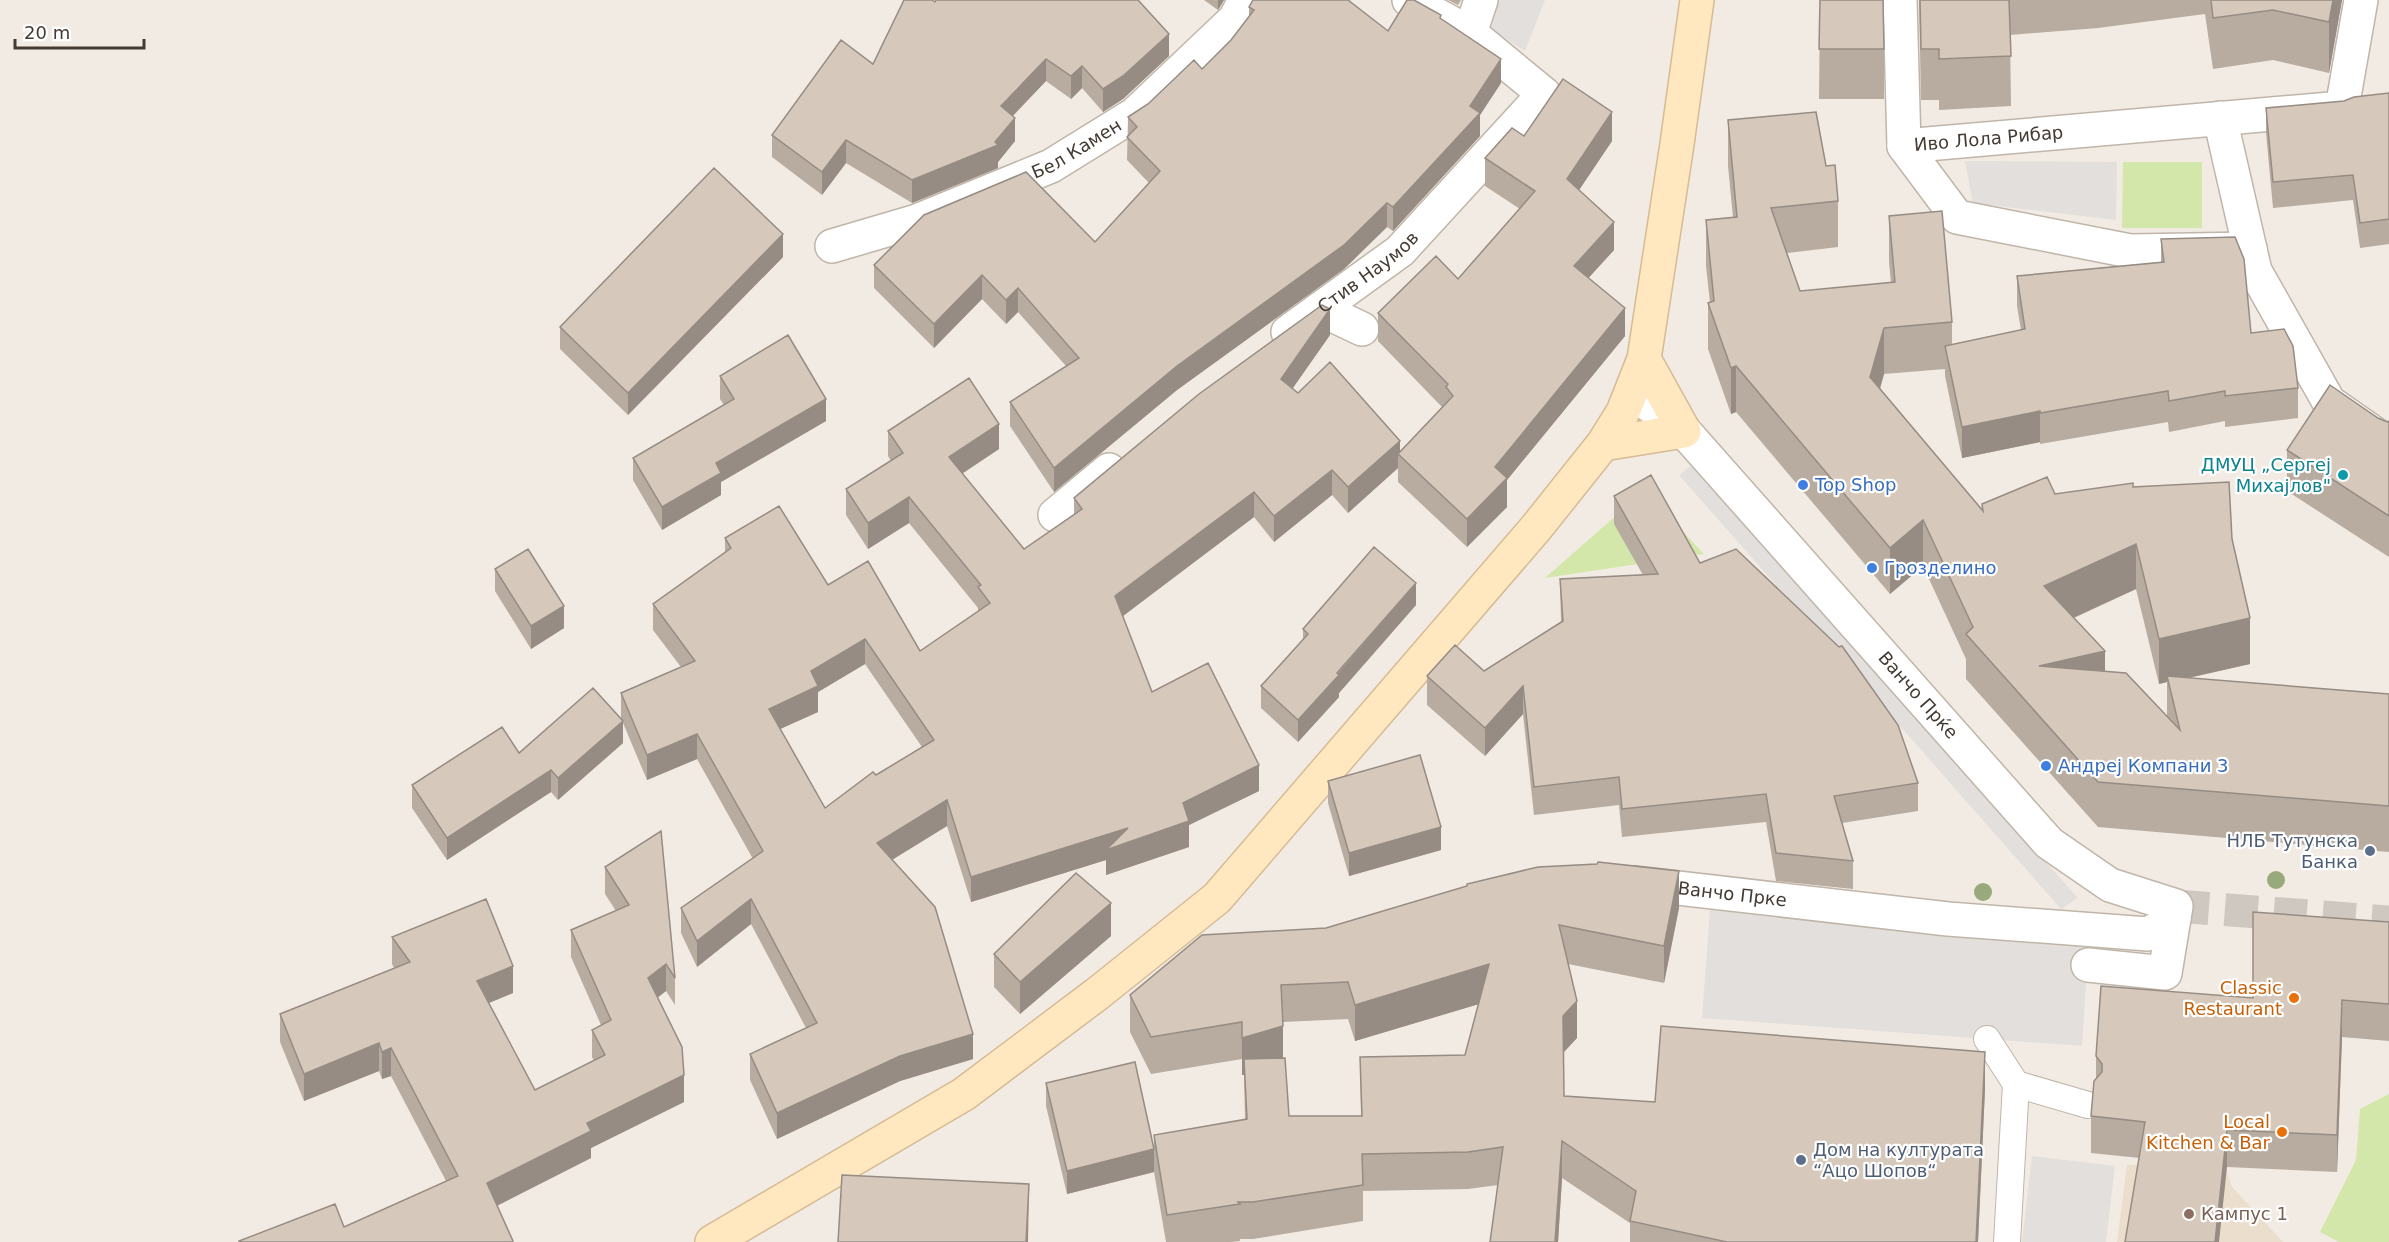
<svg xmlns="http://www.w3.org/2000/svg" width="2389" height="1242" font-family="'DejaVu Sans',sans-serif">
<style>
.education{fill:#ebdecc}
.green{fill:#d4e7ab}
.parking{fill:#e2dfdc}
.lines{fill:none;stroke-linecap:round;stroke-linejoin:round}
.pedestrian-tunnel{stroke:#cfc8c0;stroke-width:33;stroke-dasharray:33 16;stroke-linecap:butt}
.service-casing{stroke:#c0b5a9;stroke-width:28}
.minor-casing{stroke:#c0b5a9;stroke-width:36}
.secondary-casing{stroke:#d6bb94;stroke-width:36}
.service{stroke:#fff;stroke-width:26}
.minor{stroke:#fff;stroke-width:33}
.secondary{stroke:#ffe7c0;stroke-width:33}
.tree{fill:#98aa7c}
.wall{fill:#b8aca1;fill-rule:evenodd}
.shaded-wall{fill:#968c83}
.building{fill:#d6c8bb;stroke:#968c83;stroke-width:1.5;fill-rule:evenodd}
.culture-dot{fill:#0f9aa8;stroke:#fff;stroke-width:2}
.shop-dot{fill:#3f7fe0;stroke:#fff;stroke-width:2}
.service-dot{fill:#5c6f8a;stroke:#fff;stroke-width:2}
.food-dot{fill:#e8710a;stroke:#fff;stroke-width:2}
.education-dot{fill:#8d6e63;stroke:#fff;stroke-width:2}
.labels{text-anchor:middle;stroke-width:4.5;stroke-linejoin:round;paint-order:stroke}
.street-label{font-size:18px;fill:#443b33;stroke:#fff}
.culture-label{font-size:18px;fill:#0d838f;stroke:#fff;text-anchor:end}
.shop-label{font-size:18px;fill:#366cbe;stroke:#fff;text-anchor:start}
.service-label{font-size:18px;fill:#4e5e75;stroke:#fff;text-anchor:end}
.food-label{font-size:18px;fill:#c56008;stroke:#fff;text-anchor:end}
.education-label{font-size:18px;fill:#785e54;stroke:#fff;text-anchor:start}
</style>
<rect width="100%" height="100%" fill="#f2ebe3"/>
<!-- education -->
<path class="education" d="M2144,1164L2227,1172L2232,1187L2283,1242H2117L2127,1165Z"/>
<!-- green -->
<path class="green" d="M2123,162H2202V228H2122Z
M1644,491L1704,554L1545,578Z
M2389,1094V1242H2339L2320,1232L2356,1160L2360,1109Z"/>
<!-- parking -->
<path class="parking" d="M1499,0H1545L1525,51L1491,29Z
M1965,161L2117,162L2116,220L1973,203Z
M1691,466L2078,898L2061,909L1679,475Z
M1710,910L2089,937L2082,1046L1702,1018Z
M2032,1156L2115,1166L2106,1242H2022Z"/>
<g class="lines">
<!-- pedestrian-tunnel -->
<path class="pedestrian-tunnel" d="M2176,906L2389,922"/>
<!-- service casing -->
<g class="service-casing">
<path id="service" d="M1987,1039L2016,1084L2007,1242
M2016,1084L2088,1105"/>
</g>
<!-- minor casing -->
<g class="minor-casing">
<g id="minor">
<path id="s1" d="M1900,0L1904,146L2342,108L2361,0"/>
<path d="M1470,33L1481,0"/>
<path d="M2220,118L2255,271L2329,402L2389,444"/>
<path d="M1904,146L1957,217L2130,251L2250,249"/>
<path id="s2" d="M832,246L917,221L1051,166L1135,114L1235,19L1245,0"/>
<path d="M1320,309L1362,329"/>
<path id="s3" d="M1288,332L1400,251L1544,94L1470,33L1409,0"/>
<path id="s4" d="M1632,392L1684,431L2049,843L2110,885L2176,906L2165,973L2088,965"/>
<path d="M1055,515L1109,470"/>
<path id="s5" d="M1634,883L1948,919L2148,934L2174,919"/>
</g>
</g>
<!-- secondary casing -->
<g class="secondary-casing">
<path id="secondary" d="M1603,444L1684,431L1644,359
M712,1242L964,1094L1097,994L1217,898L1536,528L1603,444L1623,412L1644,359L1677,144L1697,0"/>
</g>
<!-- service -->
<use href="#service" class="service"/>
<!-- minor -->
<use href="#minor" class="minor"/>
<!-- secondary -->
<use href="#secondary" class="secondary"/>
</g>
<!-- trees -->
<g class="tree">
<circle cx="2276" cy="880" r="9"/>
<circle cx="1983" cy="892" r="9"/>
</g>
<!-- wall -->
<path class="wall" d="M1204,0H1224L1218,10Z
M1448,0H1461L1458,5Z
M1820,0L1884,49V99H1819Z
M1919,0H2342L2329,73L2273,60L2213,69L2205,14L2098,28L2010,35L2011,106L1939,110V100H1921Z
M935,2L1169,56L1123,99L1103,112L1082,88L1071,99L1046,81L1013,116L1015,141L998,162V168L912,203L846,163L822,195L772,157V135L873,64Z
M1249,7L1388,31L1441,19L1501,83L1480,115V136L1393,231L1387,227L1344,269L1177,390L1054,492L1010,426V402L1066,366L1018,312L1006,324L982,299L934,348L874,288V265L1095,242L1149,183L1127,160L1128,117L1202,69L1231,40L1249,17Z
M2389,93V244L2360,248L2353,200L2273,208L2266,133V108L2344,101Z
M1728,120L1826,166L1838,201V247L1787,253L1800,291L1891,283L1889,262V216L1952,322V344L2021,330L2017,306V276L2161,262V239L2251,333L2298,388V418L2225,427V421L2169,432L2168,422L2040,444V442L1962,458L1945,376V369L1884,374L1880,389L1982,509V504L2055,494L2133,487L2232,539L2250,664L2189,678L2389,694V852L2098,827L1966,679V659L1923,566L1890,594L1736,412L1731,414L1708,349V303H1710L1706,266V220L1733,217L1728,166ZM2136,589L2159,684L2167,682V717L2105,671L2074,618Z
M1524,136L1612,141L1579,190L1614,250L1588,278L1625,336L1507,480V507L1467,547L1398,482V468L1348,513L1332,495L1274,542L1254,517L1123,616L1152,692L1259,791L1189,825V847L1106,875V860L971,902L947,826L892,860L973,1059L900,1081L777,1139L750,1080V1054L806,1028L751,924L697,967L681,933V908L753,859L697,759L647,780L623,723V743L558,800L551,792L447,860L412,808V785L519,753L621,718V693L681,667L653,630V604L725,552V538L828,585L920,651L978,611V608L909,523L868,549L846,515V489L891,461L888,456V431L999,449L962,474L1024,549L1074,514V498L1330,335L1292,389L1298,393L1400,451L1442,407L1378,341V313L1458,279L1520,209L1485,186V158ZM865,664L922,747L825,808L780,729L818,712V692Z
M783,257L628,415L560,349V327Z
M720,376L826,421L721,482V495L662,530L633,480V458L724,405L720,399Z
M2378,418L2387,422L2389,421V557L2287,491V450Z
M1614,496L1700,563L1918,783V811L1842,823L1853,861V889L1776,881L1766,822L1622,837L1619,805L1534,815L1523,714L1485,756L1427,705V676L1484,671L1561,622L1560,579L1643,575L1614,524Z
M495,569L564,628L531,649L495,591Z
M1416,605L1339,693V697L1298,742L1261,708V686L1303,640V629Z
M1328,781L1441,850L1349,876L1328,803Z
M605,867L675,978V1005L666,991L657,998L684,1102L591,1148V1158L497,1205L513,1242L344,1227L446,1181L391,1076L382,1079L379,1071L304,1101L280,1042V1014L394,968L392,964V937L513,993L488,1003L535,1090L594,1061L592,1057V1030L601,1025L571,957V930L616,911L605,894Z
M1467,884L1679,908L1664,983L1568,964L1577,1038L1564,1052V1096L1655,1102L1985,1089L1978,1242H1630V1223L1562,1178L1558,1242H1490L1498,1185L1468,1189L1363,1191V1221L1253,1239H1240V1241L1231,1242H1166L1154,1172L1067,1194L1046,1106V1083L1154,1149V1135L1245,1120L1244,1075H1242V1059L1151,1074L1130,1032V995L1326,928L1467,886ZM1479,1004L1465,1055L1360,1057L1361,1116H1289L1283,1058V1022L1348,1019L1355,1041Z
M2389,922V1041L2342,1037L2337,1172L2227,1167L2091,1153V1116L2096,1079V1056L2253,998Z
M1111,936L1020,1014L994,987V954Z"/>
<!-- shaded-wall -->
<path class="shaded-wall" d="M1218,0H1224L1218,10Z
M2333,0H2342L2329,73V22Z
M1169,34V56L1123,99L1103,112V89Z
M1046,59V81L1001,128V106Z
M1501,59V83L1480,115V136L1393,231V207L1470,106Z
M1082,66V88L1071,99V76Z
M1612,112V141L1567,208V179Z
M1015,118V141L998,162V168L912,203V180L995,142Z
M846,140V163L822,195V172Z
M1387,203V227L1344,269L1177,390L1054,492V468L1177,366Z
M1614,222V250L1574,294V266Z
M783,234V257L628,415V393Z
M982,275V299L934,348V324Z
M1018,288V312L1006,324V300Z
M1625,308V336L1507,480V507L1467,547V519L1495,467Z
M1330,309V335L1281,405V379Z
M1884,328V374L1870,423V377Z
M1736,366V412L1731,414V368Z
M826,399V421L721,482V495L662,530V507L716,463Z
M2040,411V442L1962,458V427Z
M999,424V449L949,482V457Z
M1400,441V456L1398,454V468L1348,513V487Z
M1332,470V495L1274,542V516Z
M1254,492V517L1115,622V596Z
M909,497V523L868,549V523Z
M1923,520V566L1890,594V548Z
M2136,544V589L2044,631V586Z
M1416,583V605L1339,693V697L1298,742V720Z
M564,606V628L531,649V626Z
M2250,618V664L2169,682L2167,676V682L2159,684V639Z
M865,639V664L818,692V712L769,734V709L811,671Z
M2105,651V697L2039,666Z
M1523,686V714L1485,756V728Z
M623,721V743L558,800V778Z
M697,734V759L647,780V755Z
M1259,765V791L1189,825V847L1106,875V860L971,902V877L1183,803Z
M551,770V792L447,860V838Z
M947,800V826L877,869V843Z
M1441,827V850L1349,876V853Z
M1679,871V908L1664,983V946Z
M751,899V924L697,967V941Z
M1111,903V936L1020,1014V982Z
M666,964V991L648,1005V978Z
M1489,964V1001L1355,1041V1005Z
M513,966V993L477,1008V981Z
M2342,1000V1037L2337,1172V1135Z
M1577,1001V1038L1563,1053V1016Z
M1283,1026V1063L1244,1059V1075H1242V1038Z
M973,1034V1059L900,1081L777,1139V1113L900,1056Z
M379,1043V1071L304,1101V1074Z
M391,1048V1076L382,1079V1052Z
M1985,1052V1089L1978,1242H1976Z
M684,1075V1102L591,1148V1158L487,1211V1183L587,1123Z
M2227,1130V1167L2219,1242H2215Z
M1562,1141V1178L1558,1242H1555Z
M1154,1149V1172L1067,1194V1171Z
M1029,1184L1028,1242H1026Z"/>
<!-- building -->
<path class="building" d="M904,0H932L935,2L936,0H1138L1169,34L1123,76L1103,89L1082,66L1071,76L1046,59L1001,106L1015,118L995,142L998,145L912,180L846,140L822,172L772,135L841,40L873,64Z
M1253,0H1348L1388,31L1407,0H1414L1441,15L1440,18L1501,59L1470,106L1480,113L1393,207L1387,203L1344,245L1177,366L1054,468L1010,402L1079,358L1018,288L1006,300L982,275L934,324L874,265L924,215L1026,172L1095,242L1160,171L1127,137L1137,127L1128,117L1148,104L1194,60L1202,69L1231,40L1254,10L1249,7Z
M1820,0H1883L1884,49H1819Z
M1920,0H2009L2011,56L1939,59V49H1921Z
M2211,0H2333L2329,22L2273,10L2213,18Z
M1563,79L1612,112L1567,179L1614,222L1574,266L1625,308L1495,467L1507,478L1467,519L1398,454L1453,396L1446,387L1448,384L1378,313L1436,256L1458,279L1535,191L1485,158L1512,128L1524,136Z
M2389,93V219L2360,223L2353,175L2273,182L2266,108L2344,101L2354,97Z
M1816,112L1826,166L1835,165L1838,201L1771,208L1800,291L1895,282L1889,216L1942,211L1952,322L1884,328L1870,377L1983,511L1982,504L2047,477L2055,494L2133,483V487L2229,482L2232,539L2250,618L2159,639L2136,544L2044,586L2105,651L2039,666L2126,673L2180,730L2167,676L2389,694V806L2098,782L1966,634L1973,627L1923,520L1890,548L1736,366L1731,368L1708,303L1714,301L1706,220L1737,217L1728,120Z
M714,168L783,234L628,393L560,327Z
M2235,237L2244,259L2251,333L2284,329L2293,346L2298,388L2225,396V391L2169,401L2168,391L2040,413V411L1962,427L1945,346L2025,329L2017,276L2164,262L2161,239Z
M1322,305L1330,309L1281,379L1298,393L1330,362L1400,441L1348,487L1332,470L1274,516L1254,492L1115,596L1152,692L1208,663L1259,765L1183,803L1189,821L1106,850L1128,828L971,877L947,800L877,843L935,907L973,1034L900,1056L777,1113L750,1054L817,1023L751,899L697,941L681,908L763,851L697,734L647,755L621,693L695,661L653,604L731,548L725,538L779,506L828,585L868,561L920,651L990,603L978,587L981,585L909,497L868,523L846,489L903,453L888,431L969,378L999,424L949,457L1024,549L1082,509L1074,498L1199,394ZM865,639L934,740L876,775L873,772L825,808L769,709L818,686L811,671Z
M788,335L826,399L716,463L721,473L662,507L633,458L734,399L720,376Z
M2330,385L2378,418L2387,422L2389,421V516L2287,450Z
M1651,475L1700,563L1736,549L1839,647L1842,646L1898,725L1918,783L1834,796L1853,861L1776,853L1766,794L1622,809L1619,777L1534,787L1523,686L1485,728L1427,676L1455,645L1484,671L1563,621L1560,579L1658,574L1614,496Z
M1374,547L1416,583L1337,673L1339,675L1298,720L1261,686L1308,634L1303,629Z
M528,549L564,606L531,626L495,569Z
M593,688L623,721L558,778L551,770L447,838L412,785L502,727L519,753Z
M1420,755L1441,827L1349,853L1328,781Z
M661,831L675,978L666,964L648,978L682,1047L684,1075L587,1123L591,1131L487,1183L513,1241L512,1242H239V1241L335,1204L344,1227L458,1176L391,1048L382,1052L379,1043L304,1074L280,1014L410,962L392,937L486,899L513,966L477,981L535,1090L605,1055L592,1030L611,1020L571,930L629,905L605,867Z
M1598,862L1679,871L1664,946L1559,925L1577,1001L1563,1016L1564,1096L1655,1102L1661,1026L1985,1052L1976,1242H1727L1630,1221L1636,1191L1562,1141L1555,1242H1490L1503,1147L1468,1152L1362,1154L1363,1185L1253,1202H1238L1240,1204L1167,1215L1154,1135L1247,1119L1244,1059L1285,1058L1289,1116H1362L1360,1057L1465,1055L1489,964L1355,1005L1348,982L1281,985L1283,1026L1242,1038V1022L1151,1037L1130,995L1202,935L1326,928L1467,886V884L1538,867L1597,864Z
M1076,873L1111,903L1020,982L994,954Z
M2253,912L2389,922V1004L2342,1000L2337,1135L2227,1130L2215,1242H2125L2145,1122L2091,1116L2094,1081L2102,1072V1064L2096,1056L2101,986L2253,998Z
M1135,1062L1154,1149L1067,1171L1046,1083Z
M842,1175L1029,1184L1026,1242H838Z"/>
<!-- markers -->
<circle class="culture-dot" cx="2343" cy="475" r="6"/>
<g class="shop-dot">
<circle cx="1803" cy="485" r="6"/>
<circle cx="1872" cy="568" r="6"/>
<circle cx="2046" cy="766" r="6"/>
</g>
<g class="service-dot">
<circle cx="2370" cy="851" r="6"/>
<circle cx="1801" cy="1160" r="6"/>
</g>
<g class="food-dot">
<circle cx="2294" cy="998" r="6"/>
<circle cx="2282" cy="1132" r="6"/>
</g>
<circle class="education-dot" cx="2189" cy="1214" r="6"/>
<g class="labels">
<!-- street labels -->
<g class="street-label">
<text dy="6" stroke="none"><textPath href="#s1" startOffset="231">Иво Лола Рибар</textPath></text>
<text dy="6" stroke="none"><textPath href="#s2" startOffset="264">Бел Камен</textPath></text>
<text dy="6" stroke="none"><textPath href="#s3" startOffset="100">Стив Наумов</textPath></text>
<text dy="6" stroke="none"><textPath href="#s4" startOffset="418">Ванчо Прќе</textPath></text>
<text dy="6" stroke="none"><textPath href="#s5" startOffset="99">Ванчо Прке</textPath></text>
</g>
<!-- culture labels -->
<g class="culture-label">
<text x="2331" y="471">ДМУЦ „Сергеј<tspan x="2331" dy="21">Михајлов"</tspan></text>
</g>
<!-- shop labels -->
<g class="shop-label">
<text x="1815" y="491">Top Shop</text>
<text x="1884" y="574">Грозделино</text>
<text x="2058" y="772">Андреј Компани 3</text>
</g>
<!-- service labels -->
<g class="service-label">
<text x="2358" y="847">НЛБ Тутунска<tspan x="2358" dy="21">Банка</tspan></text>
<text x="1813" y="1156" text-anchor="start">Дом на културата<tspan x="1813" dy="21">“Ацо Шопов“</tspan></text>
</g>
<!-- food labels -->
<g class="food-label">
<text x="2282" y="994">Classic<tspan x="2282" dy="21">Restaurant</tspan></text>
<text x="2270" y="1128">Local<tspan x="2270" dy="21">Kitchen &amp; Bar</tspan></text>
</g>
<!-- education labels -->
<g class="education-label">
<text x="2201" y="1220">Кампус 1</text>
</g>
</g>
<!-- scale -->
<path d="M15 39v9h129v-9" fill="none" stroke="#443b33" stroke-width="3"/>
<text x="24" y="39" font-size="18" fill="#443b33" stroke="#ffffff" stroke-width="4.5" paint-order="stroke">20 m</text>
</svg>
